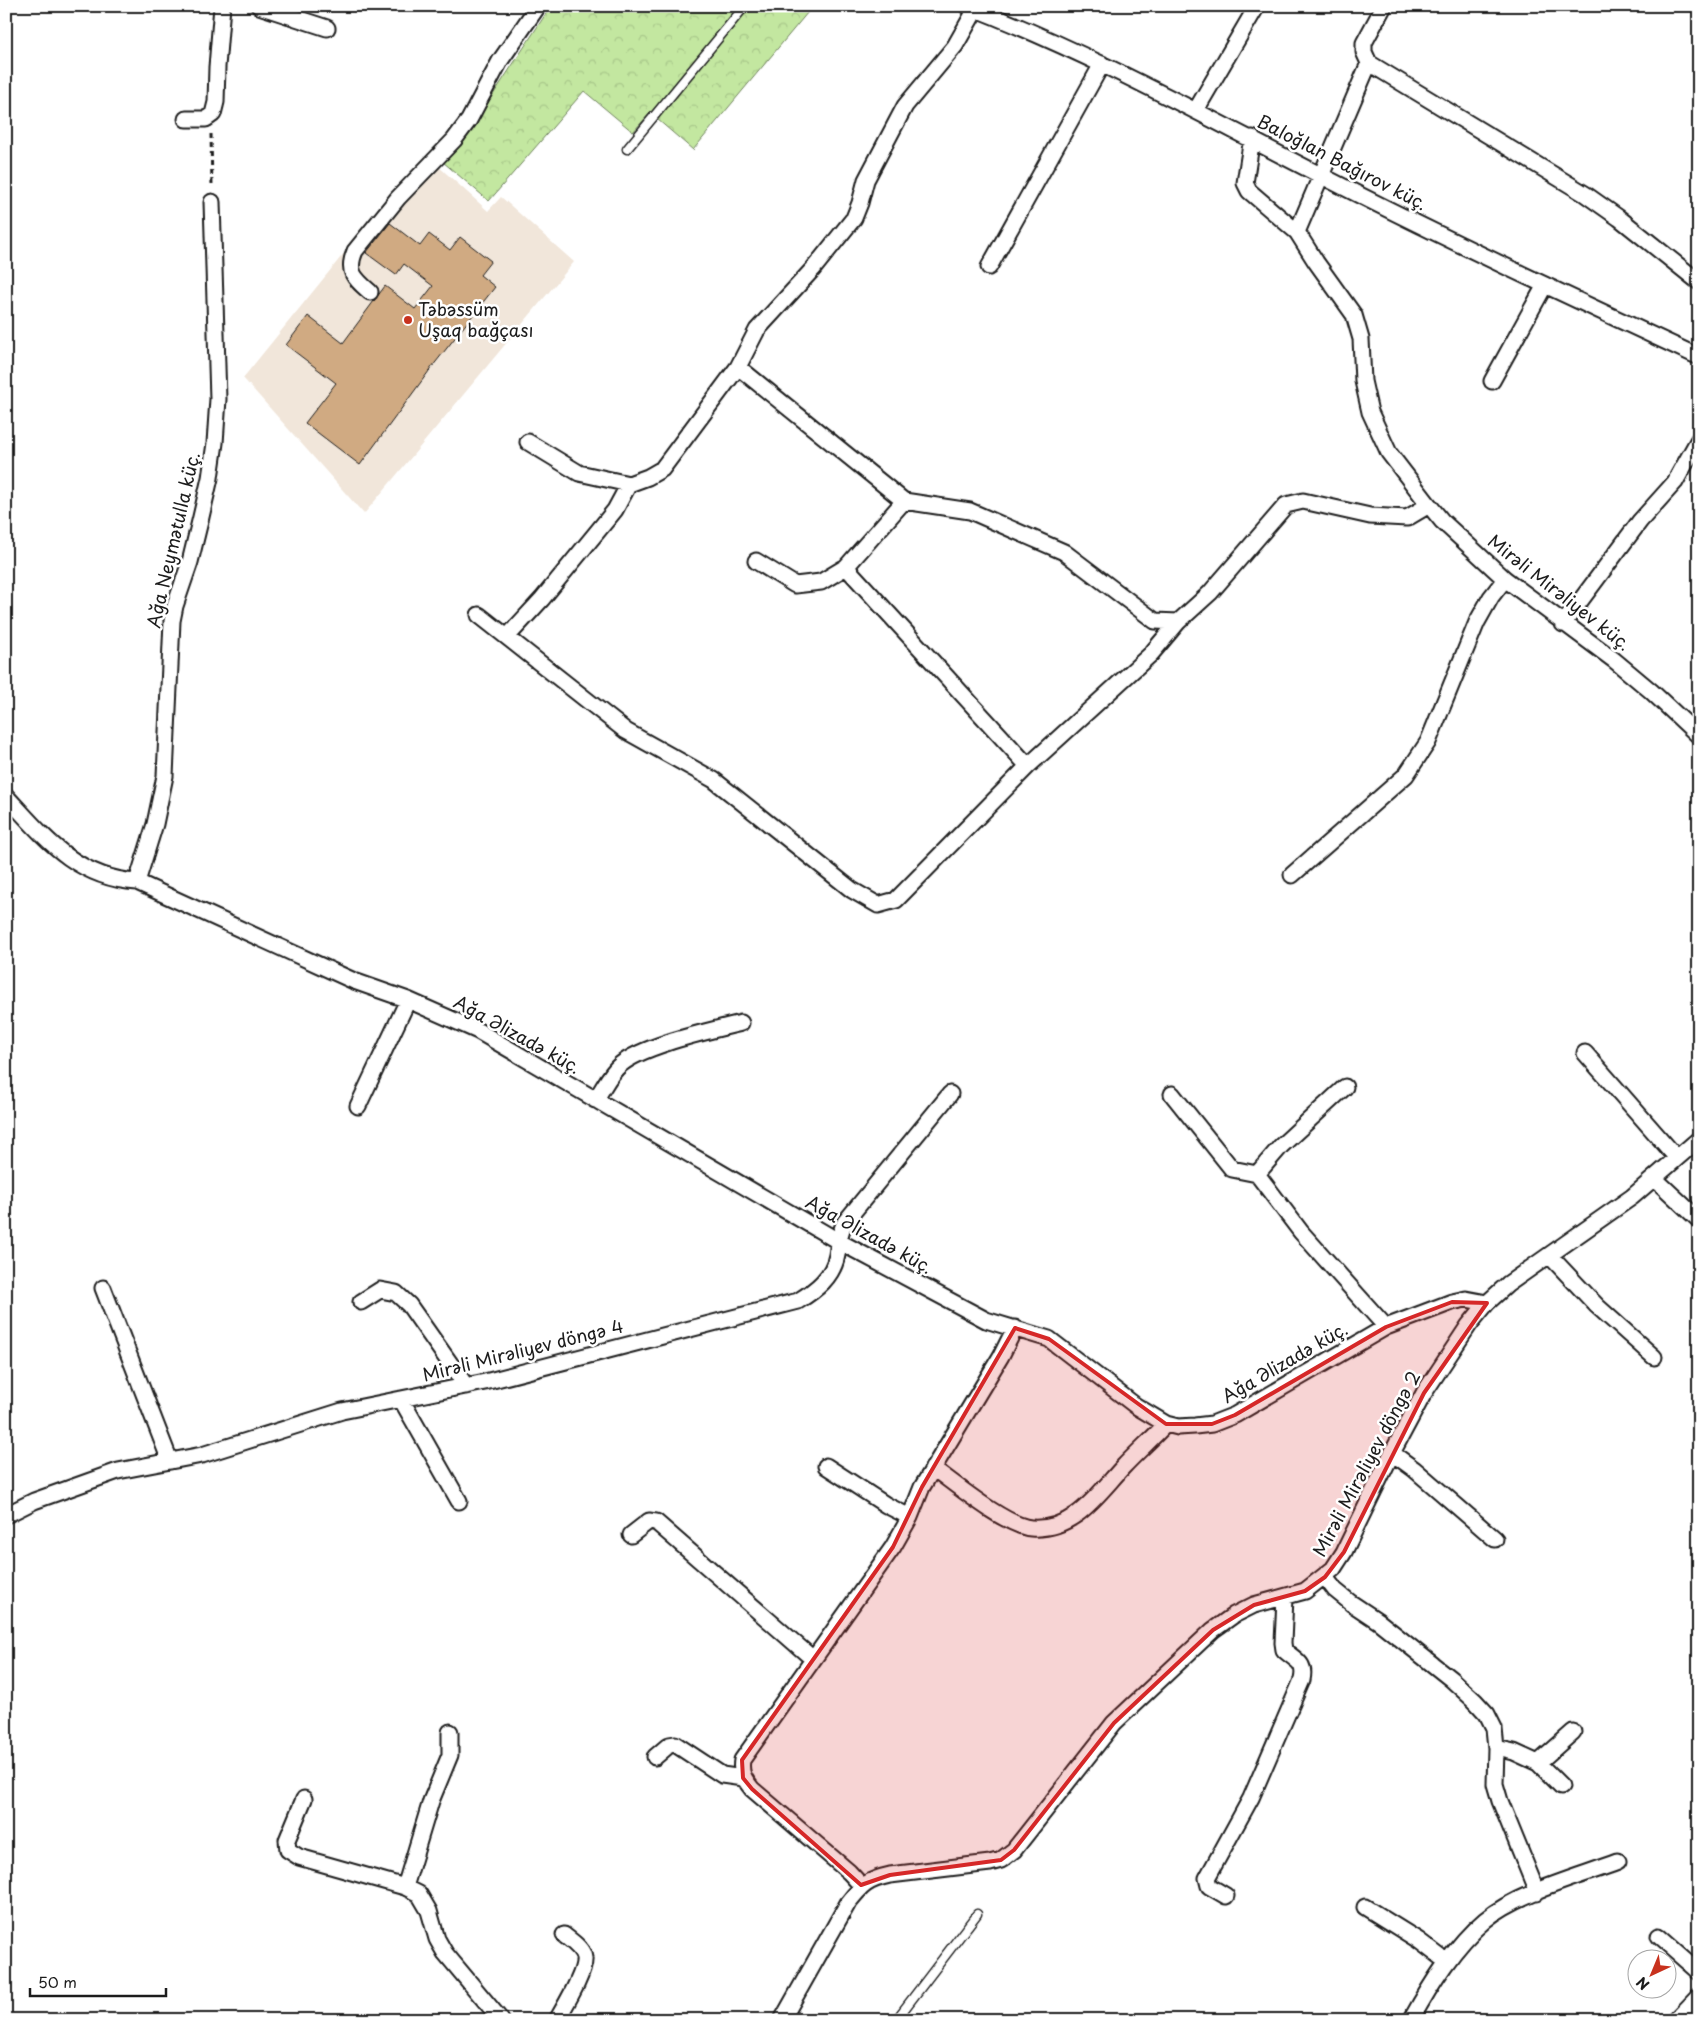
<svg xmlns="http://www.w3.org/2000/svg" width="1705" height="2026" font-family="'Playpen Sans',sans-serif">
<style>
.built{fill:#f1e6da}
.forest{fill:url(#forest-crowns);stroke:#70825e}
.building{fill:#d0aa82;stroke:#1c1c1c}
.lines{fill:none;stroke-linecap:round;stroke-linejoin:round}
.service-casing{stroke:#1c1c1c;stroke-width:11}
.minor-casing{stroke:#1c1c1c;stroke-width:19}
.path{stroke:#1c1c1c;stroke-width:3;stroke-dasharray:5 4;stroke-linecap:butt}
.service{stroke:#fff;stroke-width:8}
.minor{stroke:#fff;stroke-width:15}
.marked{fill:#d62828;fill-opacity:0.2;stroke:#d62828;stroke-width:4;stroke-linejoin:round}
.poi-dot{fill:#c8321e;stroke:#fff;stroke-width:2}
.labels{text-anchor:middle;stroke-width:5;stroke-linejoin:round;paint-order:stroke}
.street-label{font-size:18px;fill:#1c1c1c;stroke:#fff}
.poi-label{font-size:18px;fill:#1c1c1c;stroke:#fff;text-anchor:start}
</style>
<defs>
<pattern id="forest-crowns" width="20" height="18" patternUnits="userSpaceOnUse" patternTransform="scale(1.25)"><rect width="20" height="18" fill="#c3e7a0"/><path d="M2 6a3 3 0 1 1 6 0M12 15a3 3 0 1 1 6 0" fill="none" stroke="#a7c689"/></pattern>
</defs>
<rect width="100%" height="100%" fill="#fff"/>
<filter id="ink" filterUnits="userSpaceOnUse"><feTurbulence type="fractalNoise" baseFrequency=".02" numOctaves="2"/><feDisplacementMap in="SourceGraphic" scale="10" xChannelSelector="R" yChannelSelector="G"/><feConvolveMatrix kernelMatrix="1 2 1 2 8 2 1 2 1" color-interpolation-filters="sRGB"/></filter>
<g filter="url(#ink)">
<!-- built -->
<path class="built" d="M427,156L488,211L501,197L574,262L364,514L243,378L392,194Z"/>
<!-- forest -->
<path class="forest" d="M551,6H813L693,150L650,113L633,132L584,91L489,201L443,162L470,130Z"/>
<!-- building -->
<path class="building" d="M390,223L420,246L429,234L450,250L460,237L491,261L480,275L495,287L432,367L360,465L305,423L336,383L286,345L308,316L343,343L385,286L415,309L433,286L404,264L396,275L366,253Z"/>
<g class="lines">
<!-- service casing -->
<g class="service-casing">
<path id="service" d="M627,149L745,6
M896,2020L977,1914"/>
</g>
<!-- minor casing -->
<g class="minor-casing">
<path id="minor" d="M259,6L327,28
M968,6C1090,53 1204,116 1320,175C1445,239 1572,298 1699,357
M1384,6L1364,43V52L1369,63L1297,232L1316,262L1354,315L1361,339L1363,381L1370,412L1389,453L1429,505L1442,521L1505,579L1614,660L1651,691L1699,736
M1369,63L1585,194L1619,218L1699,282
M1196,110L1257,6
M186,119H206L213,114L216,102L217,67L222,6
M1252,138L1245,183L1249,191L1297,232
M989,267L1102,64
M370,292C355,279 346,272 355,251L398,198L454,140L469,120L500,61L538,6
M738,367L904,501L970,511L1064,552L1155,621L1178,622L1210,593L1286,505L1303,501L1370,516L1407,518L1429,505
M1492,381L1545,285
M528,442L579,473L629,484
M756,561L795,585L821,582L846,567L904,501
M846,567L1028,766
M479,615L626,731L714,780L852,890L878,905L896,900L1028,766L1151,654L1178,622
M1563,624L1640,521L1675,482L1699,439
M507,637L542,599L615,510L629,484L648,477L662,469L738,367L757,330L813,269L854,218L860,203L866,180L905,106L955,46L976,9
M6,796C45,838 76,878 137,882L354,981L408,1000L478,1031L838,1241L986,1320L1049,1339L1136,1406L1166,1424L1178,1427L1195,1426L1212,1424L1235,1415L1386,1327L1452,1302L1466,1299L1487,1303L1508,1284L1632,1197L1699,1139
M1292,875L1406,775L1428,742L1477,622L1491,597L1505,579
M137,882L155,824L165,776L172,621L175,606L190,562L201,517L210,478L215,443L218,399L212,202
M1585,1053L1677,1158
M1172,1094L1232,1169L1257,1174L1301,1232L1386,1327
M595,1100C603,1089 610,1073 620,1065C643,1045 710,1031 741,1023
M358,1106L408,1000
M1257,1174L1281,1146L1345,1087
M1654,1178L1699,1220
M1550,1256L1597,1306L1654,1357
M103,1288L170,1461
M361,1302L380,1290L396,1293L409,1305L466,1386
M401,1399L459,1501
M1392,1453L1414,1469L1495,1539
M826,1466L886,1505L910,1517
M933,1468C955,1484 1006,1526 1031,1528C1074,1531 1097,1495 1123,1467C1137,1452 1152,1439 1166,1424
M6,1515L34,1501L118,1471L202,1455L342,1411L485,1382L798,1301C816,1290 833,1277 837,1255C839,1243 839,1233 845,1222L950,1094
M631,1535L649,1521L656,1522L813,1659
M1325,1577L1335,1590L1351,1603L1378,1621L1451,1679L1475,1701L1487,1714L1494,1728L1496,1748L1495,1784L1500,1801L1537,1892
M1496,1748L1514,1752L1538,1763L1573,1732
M655,1757L669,1745L675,1744L722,1775L743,1778
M1538,1763L1561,1786
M304,1799L287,1840L288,1850L299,1857L405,1887L419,1894L429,1911L437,1939L445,1953L501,2020
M861,1885L849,1872L752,1789C744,1779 740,1773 742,1760L893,1547L910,1517L922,1487L1001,1356L1015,1328
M405,1887L431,1801L450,1755V1732
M1226,1896L1209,1886L1207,1878L1251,1798L1302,1680C1306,1662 1296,1661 1284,1650L1283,1643L1285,1597
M1365,1907L1418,1940L1447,1962
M1658,1936L1699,1972
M557,2020C564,2007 586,1972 584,1958C583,1948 571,1941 564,1935
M782,2020L848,1903C862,1885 867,1880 890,1875L990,1863L1001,1860L1014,1850L1114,1723L1213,1630L1234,1615L1254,1605L1305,1591L1333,1569L1344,1552L1392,1453L1424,1393L1469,1325L1487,1303
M1411,2020C1431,1984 1454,1946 1485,1920C1517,1893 1578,1877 1618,1862
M1676,2020L1699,1996"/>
</g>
<!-- path -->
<path class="path" d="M211,134L212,187"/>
<!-- service -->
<use href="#service" class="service"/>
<!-- minor -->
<use href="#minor" class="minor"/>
</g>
</g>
<!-- marked area -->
<path class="marked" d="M1452,1302L1487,1303L1424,1393L1344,1552L1325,1577L1305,1591L1254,1605L1213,1630L1114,1723L1014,1850L1001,1860L890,1875L861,1885L752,1789L743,1778L742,1760L893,1547L922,1487L1015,1328L1049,1339L1166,1424H1212L1235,1415L1386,1327Z"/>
<!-- markers -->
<circle class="poi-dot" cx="408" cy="320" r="5"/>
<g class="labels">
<!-- street labels -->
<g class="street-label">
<text transform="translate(1342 163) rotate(27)" y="6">Baloğlan Bağırov küç.</text>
<text transform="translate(174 540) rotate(-77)" y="6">Ağa Neymətulla küç.</text>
<text transform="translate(1559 593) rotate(38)" y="6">Mirəli Mirəliyev küç.</text>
<text transform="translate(517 1035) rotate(29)" y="6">Ağa Əlizadə küç.</text>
<text transform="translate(869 1235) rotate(29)" y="6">Ağa Əlizadə küç.</text>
<text transform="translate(523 1351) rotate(-14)" y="6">Mirəli Mirəliyev döngə 4</text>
<text transform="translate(1285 1363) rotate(-30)" y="6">Ağa Əlizadə küç.</text>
<text transform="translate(1367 1464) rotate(-62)" y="6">Mirəli Mirəliyev döngə 2</text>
</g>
<!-- poi labels -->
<g class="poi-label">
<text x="418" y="316">Təbəssüm<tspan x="418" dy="21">Uşaq bağçası</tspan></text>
</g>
</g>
<!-- margin -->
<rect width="1705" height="2026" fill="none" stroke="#fff" stroke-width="25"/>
<rect x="12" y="12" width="1680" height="2001" fill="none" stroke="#1c1c1c" stroke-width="2" filter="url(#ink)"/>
<!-- north arrow -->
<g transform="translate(1652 1974) rotate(224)"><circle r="24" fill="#ffffff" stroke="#a4a4a4"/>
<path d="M0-4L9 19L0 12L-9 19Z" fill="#c8321e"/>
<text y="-8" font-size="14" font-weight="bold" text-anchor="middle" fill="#1c1c1c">N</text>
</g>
<!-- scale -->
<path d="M30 1988v8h136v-8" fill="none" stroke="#1c1c1c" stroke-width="2.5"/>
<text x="38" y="1988" font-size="15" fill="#1c1c1c" stroke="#ffffff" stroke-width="4" paint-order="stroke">50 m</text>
</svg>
